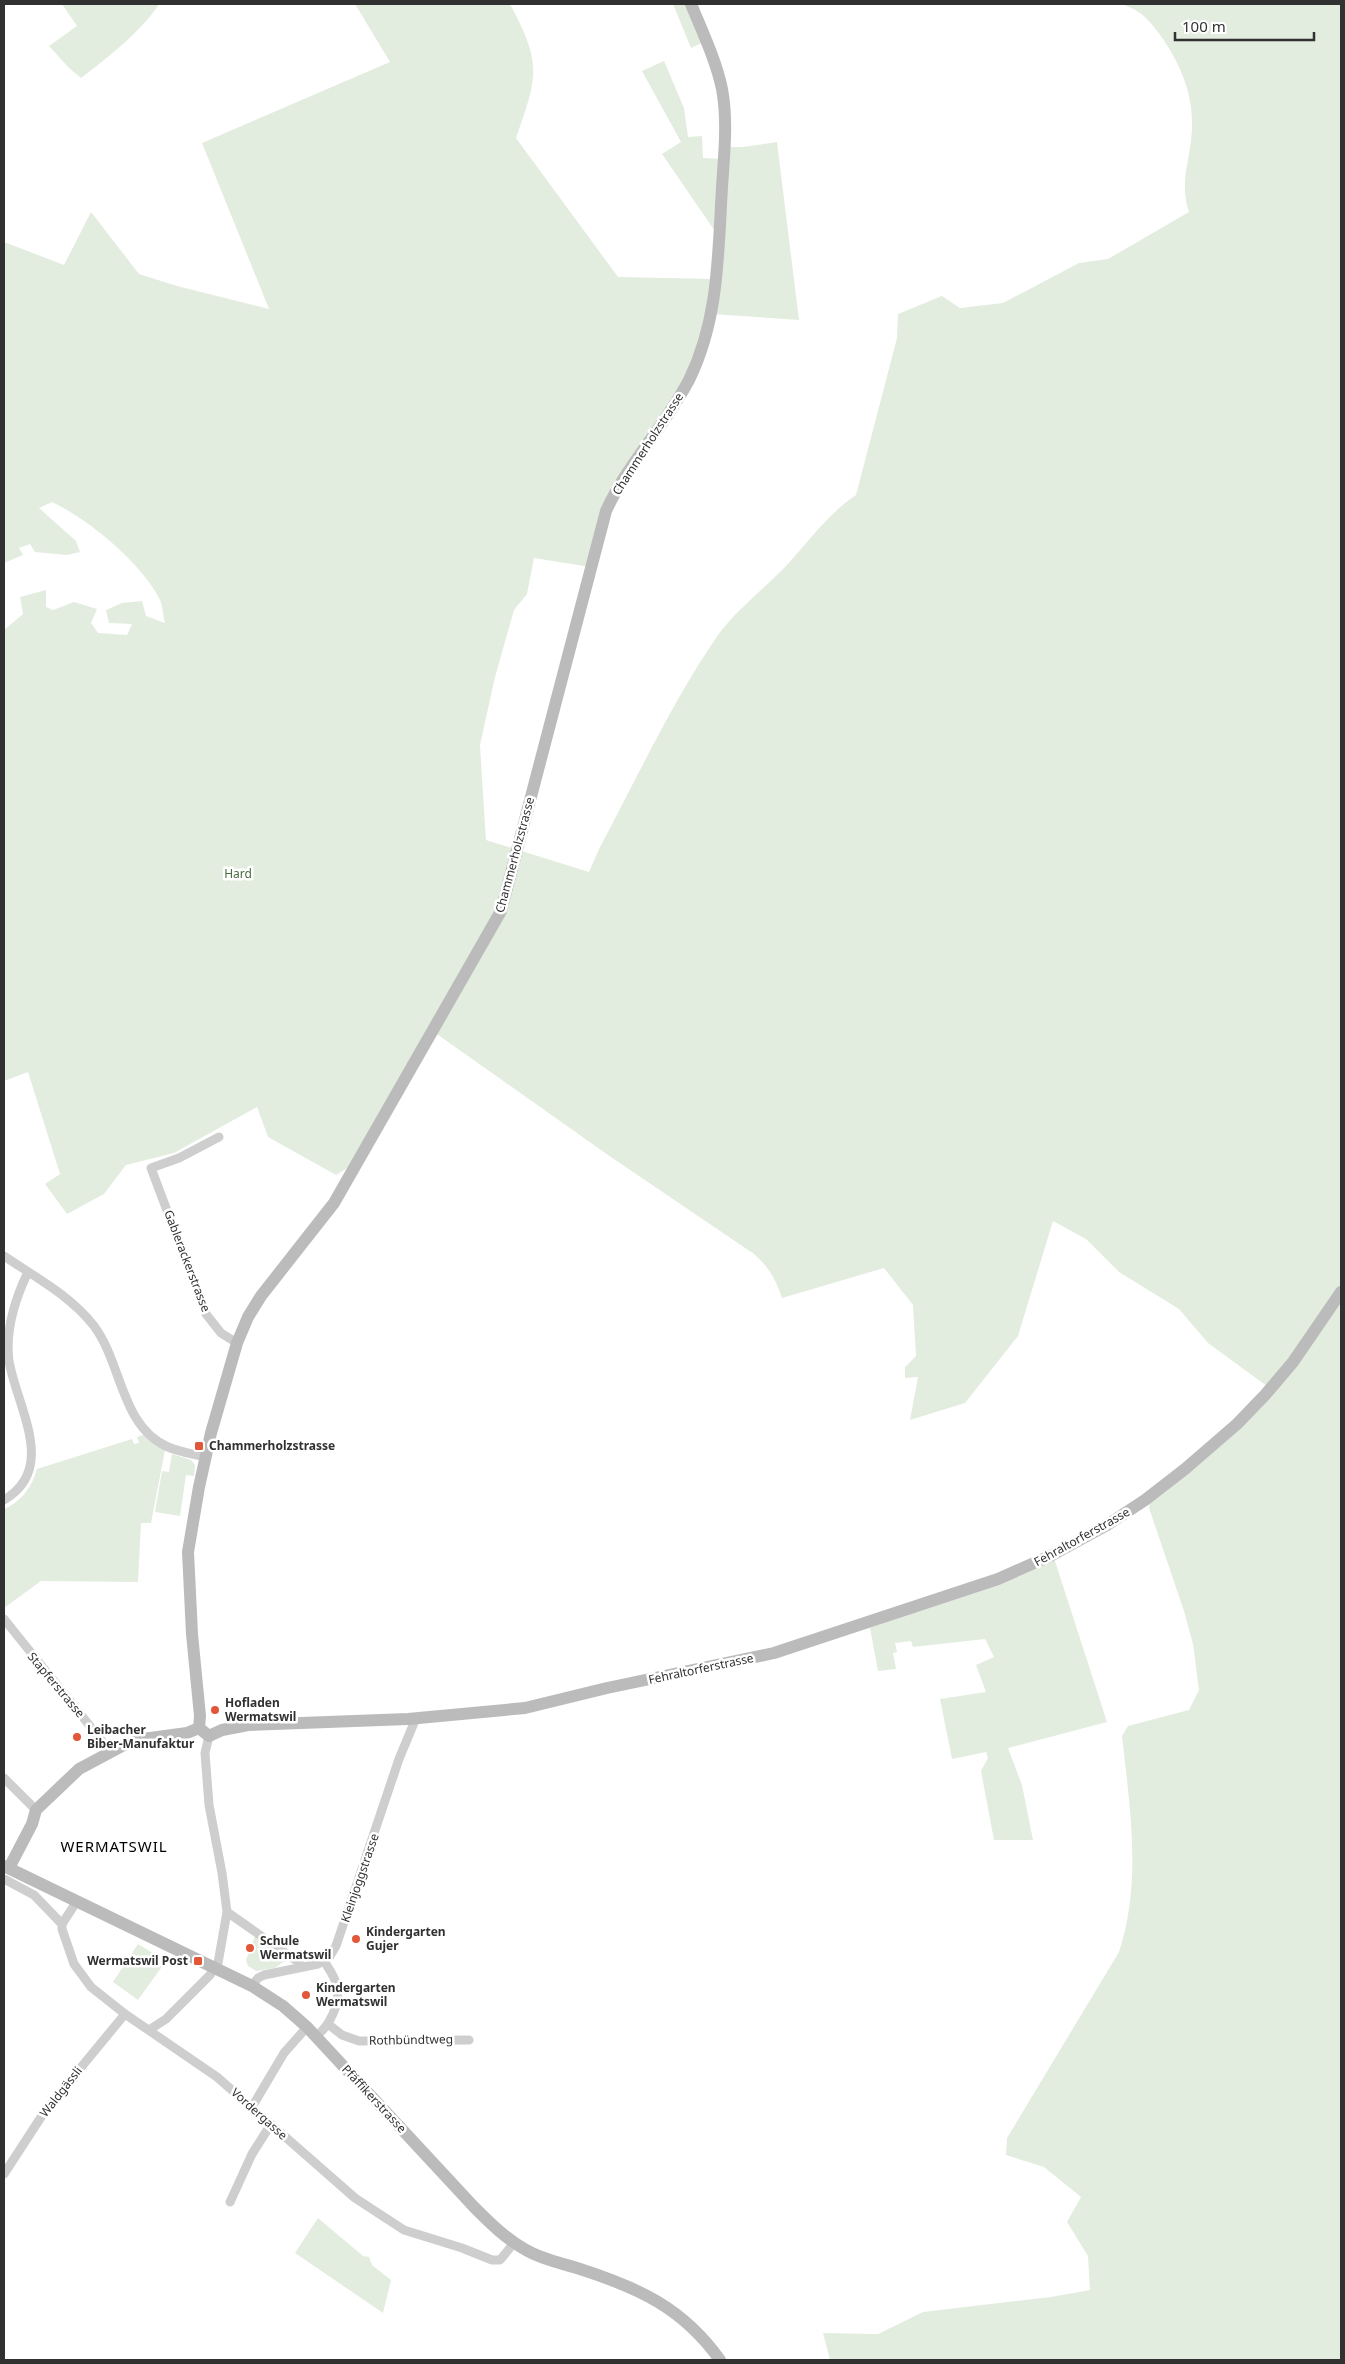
<svg xmlns="http://www.w3.org/2000/svg" width="1345" height="2364" font-family="'Noto Sans',sans-serif">
<style>
.green{fill:#e3eddf}
.lines{fill:none;stroke-linecap:round;stroke-linejoin:round}
.street{stroke:#cecece;stroke-width:9}
.secondary{stroke:#bbb;stroke-width:12}
.poi-dot{fill:#e25738;stroke:#fff;stroke-width:2}
.labels{text-anchor:middle;stroke-width:5;stroke-linejoin:round;paint-order:stroke}
.street-label{font-size:12px;fill:#313131;stroke:#fff}
.park-label{font-size:12px;fill:#486c3e;stroke:#fff}
.poi-label{font-size:12px;font-weight:bold;fill:#313131;stroke:#fff;text-anchor:start}
.quarter-label{font-size:15px;letter-spacing:1px;fill:#000;stroke:#fff}
</style>
<rect width="100%" height="100%" fill="#fff"/>
<!-- green -->
<path class="green" d="M62,4H159C144,29 105,60 81,78L69,68L49,46L77,26Z
M355,4H510C542,64 538,75 516,138L618,277L717,279L719,237L662,154L681,142L642,71L664,61L684,108L688,137L702,136L703,158L723,159L724,147H743L777,142L799,320L712,314L698,358L629,468L590,567L534,558L527,594L514,610L495,677L480,745L486,840L589,872L600,847C637,778 673,700 718,635C738,608 764,589 787,565C809,541 829,513 856,495L897,338L898,314L942,296L960,308L1003,303L1079,263L1108,259L1189,212C1180,185 1188,167 1191,140C1196,103 1184,70 1163,39C1151,22 1141,9 1120,4H1341V2360H830L823,2333L878,2334L923,2312L1051,2297L1090,2290L1088,2256L1067,2222L1081,2197L1044,2167L1006,2155L1007,2138L1119,1952C1142,1881 1130,1809 1122,1736L1128,1726L1189,1710L1199,1690L1193,1644L1184,1611L1149,1508L1150,1501L1275,1392L1208,1343L1179,1309L1119,1272L1086,1239L1053,1221L1018,1336L965,1403L910,1420L918,1377L905,1378V1367L916,1356L913,1305L884,1268L782,1298C776,1280 769,1267 754,1254L608,1155L434,1032L358,1161L336,1175L268,1137L257,1107L174,1153L126,1165L104,1194L67,1214L45,1184L60,1174L28,1072L4,1081V630L23,614L20,597L46,590V607L53,610L74,602L97,609L91,623L98,633L127,635L132,624L109,623L106,610L122,603L142,601L146,616L165,623C163,616 163,607 160,600C142,563 88,519 52,502L39,508L76,541L80,552L67,555L35,552L30,544L19,548L23,555L4,563V242L64,265L91,212L139,274L177,286L269,309L202,143L390,62Z
M673,4H691L706,41L691,48Z
M143,1435L165,1450L151,1523H141L138,1582L41,1581L4,1608V1509C21,1502 32,1487 37,1469L132,1439L134,1444L139,1443L137,1437Z
M172,1454L191,1460L195,1465L194,1476L186,1475L180,1516L155,1512L162,1471L169,1472Z
M1054,1558L1107,1722L1008,1748L1022,1785L1033,1840H994L981,1771L988,1758L986,1752L952,1759L940,1699L986,1692L976,1665L994,1657L985,1639L913,1647L911,1641L895,1643L897,1652L893,1653L896,1669L878,1671L870,1628Z
M255,1936L286,1957V1960L275,1968L256,1971L248,1966L246,1960Z
M138,1944L166,1961L138,2000L113,1982Z
M318,2218L363,2256L369,2257L372,2265L391,2280L383,2313L295,2253Z"/>
<g class="lines">
<!-- street -->
<path class="street" d="M219,1137L179,1158L151,1168L206,1314L221,1333L237,1343
M4,1256C35,1277 71,1296 94,1326C122,1363 121,1427 168,1447C180,1452 193,1454 205,1457
M4,1500C58,1468 17,1408 9,1361C5,1330 15,1299 28,1272
M4,1619L110,1751
M4,1778L36,1810
M4,1879L34,1895L62,1924
M77,1901L62,1924V1929L74,1964L91,1987L125,2014L217,2077L355,2198L404,2230L462,2248L492,2260H500L514,2243
M227,1912L297,1961L302,1967
M252,1986L258,1978L264,1975L318,1964L330,1956L336,1946L399,1759L416,1718
M328,2024L342,2035L359,2041L469,2040
M149,2030L166,2019L210,1975L218,1963L227,1912L222,1873L209,1805L205,1753L209,1736
M316,2036C329,2027 341,2003 337,1986C335,1977 329,1969 324,1961
M252,2107L284,2053L307,2027
M4,2174L45,2111L125,2014
M230,2202L252,2154L271,2124"/>
<!-- secondary -->
<path class="secondary" d="M199,1728L200,1716L192,1634L188,1552L199,1487L211,1433L237,1343L248,1317L261,1296L334,1203L501,911L606,511C628,463 665,426 689,380C719,319 718,254 722,187C724,156 728,121 722,89C716,60 702,31 691,4
M199,1728L209,1736L222,1730L248,1725L408,1719L525,1708L607,1688L774,1653L998,1579L1052,1555L1107,1525L1145,1500L1185,1469L1237,1424L1265,1395L1293,1362L1341,1292
M4,1866L252,1986L283,2006L307,2027L474,2207C490,2223 506,2239 526,2250C543,2260 562,2263 580,2269C639,2288 683,2308 720,2360
M9,1868L32,1824L36,1810L79,1769L124,1745L143,1739L187,1733L199,1728"/>
</g>
<!-- markers -->
<g class="poi-dot">
<rect x="194" y="1441" width="10" height="10" rx="2.5"/>
<circle cx="215" cy="1710" r="5"/>
<circle cx="77" cy="1737" r="5"/>
<circle cx="356" cy="1939" r="5"/>
<circle cx="250" cy="1948" r="5"/>
<rect x="193" y="1956" width="10" height="10" rx="2.5"/>
<circle cx="306" cy="1995" r="5"/>
</g>
<g class="labels">
<!-- street labels -->
<g class="street-label">
<text transform="translate(648 444) rotate(-57)" y="4">Chammerholzstrasse</text>
<text transform="translate(515 855) rotate(-75)" y="4">Chammerholzstrasse</text>
<text transform="translate(187 1261) rotate(69)" y="4">Gablerackerstrasse</text>
<text transform="translate(1082 1537) rotate(-29)" y="4">Fehraltorferstrasse</text>
<text transform="translate(701 1669) rotate(-12)" y="4">Fehraltorferstrasse</text>
<text transform="translate(56 1685) rotate(50)" y="4">Stapferstrasse</text>
<text transform="translate(360 1878) rotate(-71)" y="4">Kleinjoggstrasse</text>
<text transform="translate(411 2040) rotate(-1)" y="4">Rothbündtweg</text>
<text transform="translate(61 2092) rotate(-52)" y="4">Waldgässli</text>
<text transform="translate(374 2099) rotate(47)" y="4">Pfäffikerstrasse</text>
<text transform="translate(259 2114) rotate(42)" y="4">Vordergasse</text>
</g>
<!-- park labels -->
<g class="park-label">
<text x="238" y="878">Hard</text>
</g>
<!-- poi labels -->
<g class="poi-label">
<text x="209" y="1450">Chammerholzstrasse</text>
<text x="225" y="1707">Hofladen<tspan x="225" dy="14">Wermatswil</tspan></text>
<text x="87" y="1734">Leibacher<tspan x="87" dy="14">Biber-Manufaktur</tspan></text>
<text x="366" y="1936">Kindergarten<tspan x="366" dy="14">Gujer</tspan></text>
<text x="260" y="1945">Schule<tspan x="260" dy="14">Wermatswil</tspan></text>
<text x="188" y="1965" text-anchor="end">Wermatswil Post</text>
<text x="316" y="1992">Kindergarten<tspan x="316" dy="14">Wermatswil</tspan></text>
</g>
<!-- quarter labels -->
<g class="quarter-label">
<text x="114" y="1852">WERMATSWIL</text>
</g>
</g>
<!-- border -->
<rect width="1345" height="2364" fill="none" stroke="#313131" stroke-width="10"/>
<!-- scale -->
<path d="M1175 32v8h139v-8" fill="none" stroke="#313131" stroke-width="2.5"/>
<text x="1182" y="32" font-size="15" fill="#313131" stroke="#ffffff" stroke-width="4" paint-order="stroke">100 m</text>
</svg>
